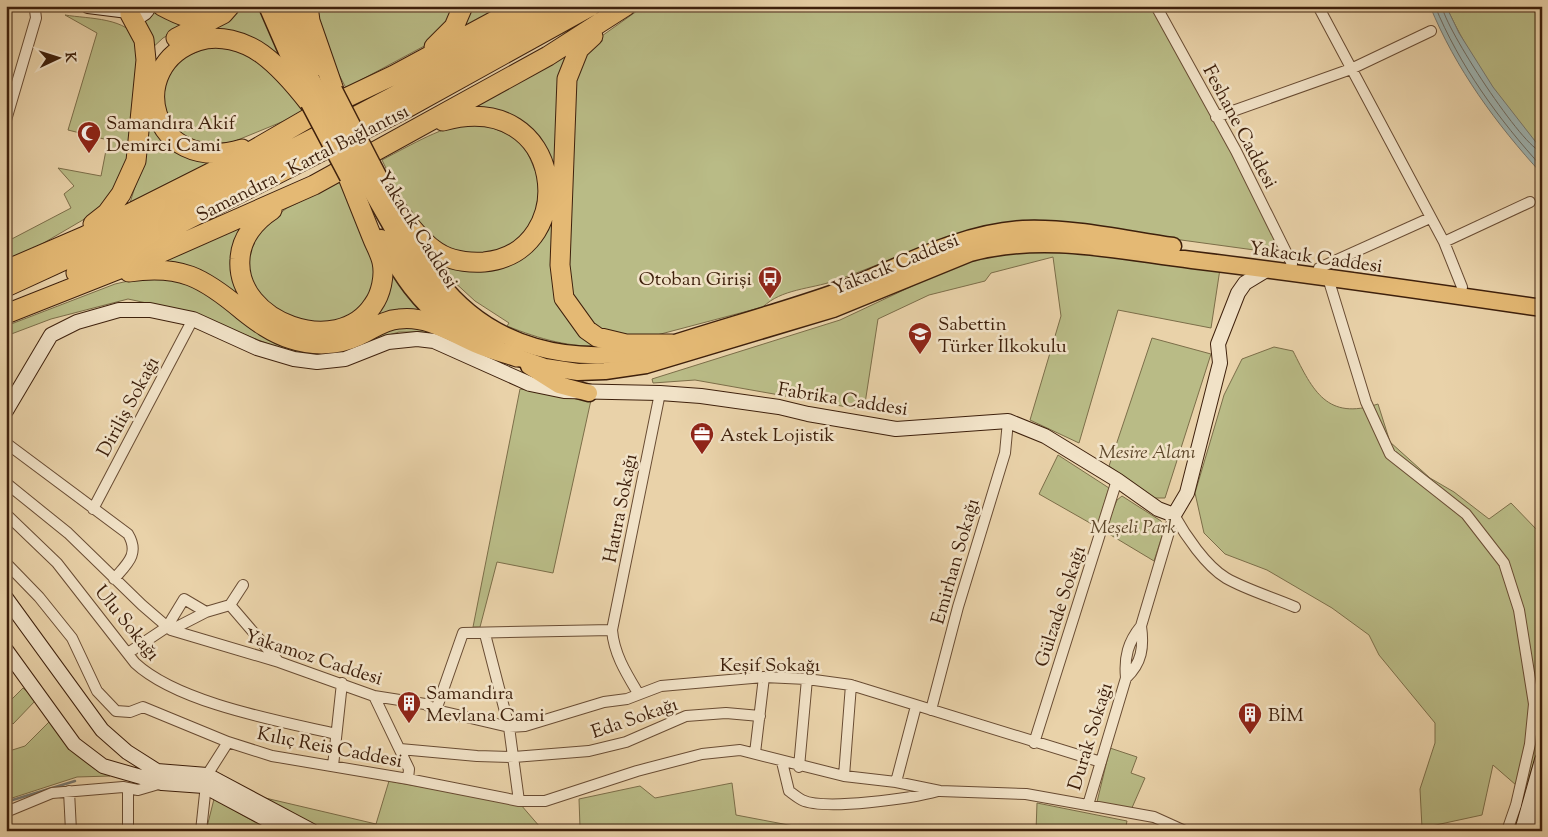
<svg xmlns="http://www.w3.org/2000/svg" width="1548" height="837" font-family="'Sorts Mill Goudy',serif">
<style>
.green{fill:#b9bb86;stroke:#7c6e49}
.water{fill:#9db5b4;stroke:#777971}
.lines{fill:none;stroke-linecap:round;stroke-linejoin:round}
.shore{stroke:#6e6a60;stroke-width:1}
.stream{stroke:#777971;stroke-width:2.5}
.minor-casing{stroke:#694c33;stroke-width:12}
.secondary-casing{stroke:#3e200c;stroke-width:16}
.primary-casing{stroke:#3e200c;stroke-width:19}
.trunk-casing{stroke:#3e200c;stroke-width:19}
.motorway-casing{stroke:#3e200c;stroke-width:21}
.minor{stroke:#f1e2c7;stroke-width:10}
.secondary{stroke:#f1e2c7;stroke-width:14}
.primary{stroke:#e4b974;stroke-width:16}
.trunk{stroke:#e4b974;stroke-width:16}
.motorway{stroke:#e4b974;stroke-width:19}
.trunk-bridge-casing{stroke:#3e200c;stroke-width:19;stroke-linecap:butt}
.trunk-bridge{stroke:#e4b974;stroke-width:16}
.labels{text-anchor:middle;stroke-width:5;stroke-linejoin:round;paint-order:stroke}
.poi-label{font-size:19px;fill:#3e200c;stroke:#f1e2c7;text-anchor:start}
.street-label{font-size:19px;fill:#3e200c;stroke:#f1e2c7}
.park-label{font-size:19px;font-style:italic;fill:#5d472a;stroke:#f1e2c7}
</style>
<rect width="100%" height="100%" fill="#e9d2a9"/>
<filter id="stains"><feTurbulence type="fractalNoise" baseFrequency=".004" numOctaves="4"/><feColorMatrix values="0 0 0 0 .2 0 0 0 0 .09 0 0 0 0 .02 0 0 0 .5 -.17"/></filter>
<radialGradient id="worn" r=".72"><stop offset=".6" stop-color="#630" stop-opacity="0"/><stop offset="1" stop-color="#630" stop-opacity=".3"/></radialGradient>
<!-- green -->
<path class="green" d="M157,6L192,22L163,38L150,50L144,21L152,15Z
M238,6H261L283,60C252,33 237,28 196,31Z
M313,6H458L452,21L428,44L346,88L321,40Z
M471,6H506L459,32Z
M644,6H1150L1201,90L1279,244L1269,252L1035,220C956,224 905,257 834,281C811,289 781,289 763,307L638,340L603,334L579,314L567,284L570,109L579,62L599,38Z
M1446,6H1542V150C1503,107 1470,58 1446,6Z
M65,15C89,19 128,17 139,42L127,173L105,207L6,265V242L71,208L64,194L74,186L58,168L101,176L108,140L68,130L97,33Z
M213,45L250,53L276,72L306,112L223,146L183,138L165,116L161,90L173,62Z
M573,48L556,177C544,130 523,115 477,106Z
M148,92L198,157L209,164L129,206L144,158Z
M476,121L522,140L544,191C539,202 536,217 530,227C511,259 457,261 430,238C407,219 395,186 382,160C413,144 442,126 476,121Z
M340,182L368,238L377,280L362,310L331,323L298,320L280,312L253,289L247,260L250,245L264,225L287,208Z
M554,203L555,292L606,346C570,348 540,339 507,326L509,323L475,301L451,279L427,251L498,262Z
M245,224L234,280L240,297L201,270L166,261Z
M1041,247L1220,269L1211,328L1118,310L1079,443L1030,420L1061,316L1053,257L991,273L985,281L929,295L878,319L864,410L695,380L653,383L652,379L840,320L959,264L1002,251Z
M389,265L431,316L367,320Z
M180,275L265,335L381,330L425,325L437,335L422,332H399L382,337L350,353L302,357L184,311L128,299L51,319L6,336V326L115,284L150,276Z
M1152,338L1211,354L1165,498H1154L1109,466Z
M1274,347L1293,351C1313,391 1327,421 1378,404L1390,442L1430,478L1454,492L1489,519L1511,503L1537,530L1542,575V738L1524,792L1493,765L1482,815L1422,828L1420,789L1435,743V723L1379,655L1369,635L1332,608L1267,570L1225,554L1204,533L1195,493L1224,395L1242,359Z
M520,389L591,400L553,573L497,562L480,627H473Z
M1058,455L1109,488L1097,527L1039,494Z
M1122,496L1161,521L1164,530L1154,561L1104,531L1117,500Z
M23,688L36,700L13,724L6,718V705Z
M52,719L74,753L110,776L77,777L6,800V752L25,746Z
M1110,748L1137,757L1131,773L1145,778L1131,810L1097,802Z
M389,781L521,805L540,827H580L579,799L640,786L655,798L732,783L736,815L820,831H324L261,797L376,824Z
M214,799L271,831H206Z
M1037,803L1127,821L1125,831H1036Z"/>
<!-- water -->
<path class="water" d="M1430,6H1446L1459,33L1493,87L1542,150V174C1497,125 1455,68 1430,6Z"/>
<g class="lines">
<!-- shore -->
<path class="shore" d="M1435,6C1459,65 1499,120 1542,167
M1442,6C1444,27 1524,150 1542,152"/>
<!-- stream -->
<path class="stream" d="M6,802L75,781"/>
<!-- minor casing -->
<g class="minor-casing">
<path id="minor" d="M1156,6L1236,151L1292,264
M1318,6L1444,242L1462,287
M1216,117L1351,69L1431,31
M6,120L36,18L35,10
M1444,242L1530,202
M1319,268L1430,218
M1328,278L1366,402L1390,454L1466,514L1504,563L1519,610L1534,704L1530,744L1516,805L1507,831
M6,443L128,534C140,554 127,564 114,579
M6,483L68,533L142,605L171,630L279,662L374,696L425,704L436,710L463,633L612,630
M93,509L193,319
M6,514L57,563L135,663C178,703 279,721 336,734
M1174,515C1185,535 1206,566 1226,578C1247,590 1272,597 1295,607
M6,563L39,597L72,638L97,691L116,711L130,712L143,707L228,742
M230,605L278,661
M171,630L206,612L230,605L243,585
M485,634L509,727L519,801
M128,653L167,627L184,599L206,612
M1126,678C1142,663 1144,647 1141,626
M638,693C626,673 614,654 612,630L660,393
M374,696L409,769L408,779
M436,710L509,727L525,726L604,702L627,699L661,686L764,677L807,679L851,685L1101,762
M931,710L958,607L1005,453L1008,421
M1034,743L1117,480
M400,749L477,756L514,757L589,751L626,742L686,716L726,713L760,716
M755,753L764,677
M782,762L789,791C793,794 798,798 802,800C825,811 913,798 938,791
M333,766L342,683
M799,767L807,679
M844,776L851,685
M896,782L916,706
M128,788V831
M69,791L71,831
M1088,805L1126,678C1124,657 1128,642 1141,626L1174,515
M6,812L52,793L123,787L138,790L162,783
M201,831L207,775L228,742L272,756L408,779L519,801H545L637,771L702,754L740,750L844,776L896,782L940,791L1026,794L1154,817L1185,831"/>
</g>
<!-- secondary casing -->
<g class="secondary-casing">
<path id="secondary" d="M88,6L128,11
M127,9C134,19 145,17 149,6
M6,411L51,335L77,322L119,310H150L193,319L257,348L294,359L317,362L345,359L388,342L417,339L434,341L530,384L564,391L660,393L701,396L779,407L808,414L896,429L1008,421L1045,436L1117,480L1158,509L1174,515
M1174,515L1187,493L1220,363L1218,344L1238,293L1245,283L1268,269
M6,598L102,730L127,752L157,771L207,775L312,831
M6,650L74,744L103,766L162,783L204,786L288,831
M1522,831L1542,760
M1533,831L1542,796"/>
</g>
<!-- primary casing -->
<g class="primary-casing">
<path id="primary" d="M672,344C725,327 779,312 831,294C893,271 955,233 1023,229C1073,227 1124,239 1173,246
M517,357L545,367L578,372L605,371L646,365L833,309L970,253C1044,233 1118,251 1192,260C1309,274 1425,291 1542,308
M529,366L559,385L589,393"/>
</g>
<!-- trunk casing -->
<g class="trunk-casing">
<path id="trunk" d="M267,6L304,91
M279,6L298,54L321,97
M293,6L309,48L320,67
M372,164C393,203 411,245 438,280C491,349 572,366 653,349
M360,171L428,290L455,317L496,345
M381,238C401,276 418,301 452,328"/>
</g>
<!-- motorway casing -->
<g class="motorway-casing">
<path id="motorway" d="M162,6C179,15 193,22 212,17
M308,6L310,21L334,90
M593,36L579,49L567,79L560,265L564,298L587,330L597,337L626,344H672
M176,38L223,14L230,6
M434,47L454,27L463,6
M242,149C149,176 124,65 198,41C219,34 244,41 262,54C281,68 295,85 309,103
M395,207C407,221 418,238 433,249C448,261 466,263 484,262C582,253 566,87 443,121
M272,210C255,221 241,238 240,259C235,322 338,359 373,305C381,294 385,276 382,262C380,253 375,245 372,237C364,217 356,197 348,177
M93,224L107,213L121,194L136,161L146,60L144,40L130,14
M6,270L85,236L236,160L331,105L394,75L522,6
M129,272C180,264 204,278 242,310C257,322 272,333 291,339C312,346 337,346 358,336C372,330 383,320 399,319C429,315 456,335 481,345C493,350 505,353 517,357
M76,273L169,229L405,109L591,6
M6,287C195,201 379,108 559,6
M6,314L160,253L314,185L548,56L626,6"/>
</g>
<!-- minor -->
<use href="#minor" class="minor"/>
<!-- secondary -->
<use href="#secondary" class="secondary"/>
<!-- primary -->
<use href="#primary" class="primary"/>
<!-- trunk -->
<use href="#trunk" class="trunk"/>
<!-- motorway -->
<use href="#motorway" class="motorway"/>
<!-- trunk-bridge casing -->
<g class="trunk-bridge-casing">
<path id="trunk-bridge" d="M334,90L372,164
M321,97L360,171
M309,103L348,177"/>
</g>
<!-- trunk-bridge -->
<use href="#trunk-bridge" class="trunk-bridge"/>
</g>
<!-- icons -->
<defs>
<g id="mosque-pin" transform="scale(1.25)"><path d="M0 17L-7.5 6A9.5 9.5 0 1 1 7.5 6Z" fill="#8f2418" stroke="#f1e2c7"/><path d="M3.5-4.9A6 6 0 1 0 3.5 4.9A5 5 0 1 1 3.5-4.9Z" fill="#fff"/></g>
<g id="bus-pin" transform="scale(1.25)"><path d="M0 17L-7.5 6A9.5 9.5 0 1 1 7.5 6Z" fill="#8f2418" stroke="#f1e2c7"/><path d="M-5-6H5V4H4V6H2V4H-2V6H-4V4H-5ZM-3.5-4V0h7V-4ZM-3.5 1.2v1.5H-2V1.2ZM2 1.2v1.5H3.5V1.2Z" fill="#fff"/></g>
<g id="school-pin" transform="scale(1.25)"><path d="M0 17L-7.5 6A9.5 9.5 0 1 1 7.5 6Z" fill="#8f2418" stroke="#f1e2c7"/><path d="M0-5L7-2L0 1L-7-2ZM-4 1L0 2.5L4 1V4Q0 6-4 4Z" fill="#fff"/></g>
<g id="office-pin" transform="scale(1.25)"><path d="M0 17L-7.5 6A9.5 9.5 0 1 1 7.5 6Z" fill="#8f2418" stroke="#f1e2c7"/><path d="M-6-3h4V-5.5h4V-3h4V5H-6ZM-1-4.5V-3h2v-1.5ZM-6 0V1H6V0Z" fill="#fff"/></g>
<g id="building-pin" transform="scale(1.25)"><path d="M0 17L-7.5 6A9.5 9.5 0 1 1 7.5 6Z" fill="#8f2418" stroke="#f1e2c7"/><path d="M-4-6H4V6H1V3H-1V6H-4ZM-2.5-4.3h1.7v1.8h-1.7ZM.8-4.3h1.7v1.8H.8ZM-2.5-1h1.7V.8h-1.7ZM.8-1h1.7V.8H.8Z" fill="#fff"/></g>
</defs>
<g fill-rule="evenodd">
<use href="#mosque-pin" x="89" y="133"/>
<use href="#bus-pin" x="770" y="278"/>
<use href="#school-pin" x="920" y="334"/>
<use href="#office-pin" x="702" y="434"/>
<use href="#building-pin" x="409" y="703"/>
<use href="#building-pin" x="1250" y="714"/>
</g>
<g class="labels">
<!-- poi labels -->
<g class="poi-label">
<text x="106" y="129">Samandıra Akif<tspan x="106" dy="22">Demirci Cami</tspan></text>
<text x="752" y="285" text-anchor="end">Otoban Girişi</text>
<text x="938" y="330">Sabettin<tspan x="938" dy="22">Türker İlkokulu</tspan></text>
<text x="720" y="441">Astek Lojistik</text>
<text x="426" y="699">Samandıra<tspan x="426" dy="22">Mevlana Cami</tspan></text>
<text x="1268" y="721">BİM</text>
</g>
<!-- street labels -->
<g class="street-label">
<text transform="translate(1241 126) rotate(62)" y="7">Feshane Caddesi</text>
<text transform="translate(302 162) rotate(-27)" y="7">Samandıra - Kartal Bağlantısı</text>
<text transform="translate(419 229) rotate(58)" y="7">Yakacık Caddesi</text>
<text transform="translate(1316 256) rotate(8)" y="7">Yakacık Caddesi</text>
<text transform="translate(895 263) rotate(-22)" y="7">Yakacık Caddesi</text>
<text transform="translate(843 398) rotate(9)" y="7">Fabrika Caddesi</text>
<text transform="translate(127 406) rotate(-62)" y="7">Diriliş Sokağı</text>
<text transform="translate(619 508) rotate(-79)" y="7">Hatıra Sokağı</text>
<text transform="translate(954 561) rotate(-74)" y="7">Emirhan Sokağı</text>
<text transform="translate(1059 606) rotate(-72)" y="7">Gülzade Sokağı</text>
<text transform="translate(128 622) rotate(51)" y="7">Ulu Sokağı</text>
<text transform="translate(314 656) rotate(18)" y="7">Yakamoz Caddesi</text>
<text x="770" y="671">Keşif Sokağı</text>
<text transform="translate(634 717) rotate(-19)" y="7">Eda Sokağı</text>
<text transform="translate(1089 736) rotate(-73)" y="7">Durak Sokağı</text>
<text transform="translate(330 746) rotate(11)" y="7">Kılıç Reis Caddesi</text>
</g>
<!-- park labels -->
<g class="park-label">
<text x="1147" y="458">Mesire Alanı</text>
<text x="1133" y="533">Meşeli Park</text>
</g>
</g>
<!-- margin -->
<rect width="1548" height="837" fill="none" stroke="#e9d2a9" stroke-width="25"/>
<rect x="8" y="8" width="1533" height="822" fill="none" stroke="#3e200c" stroke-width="2.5"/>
<rect x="12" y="12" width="1523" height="812" fill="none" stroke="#3e200c"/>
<!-- north arrow -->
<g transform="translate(58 58) rotate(86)" stroke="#f1e2c7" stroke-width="4" paint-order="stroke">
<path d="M0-4L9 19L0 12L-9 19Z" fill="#3e200c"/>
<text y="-8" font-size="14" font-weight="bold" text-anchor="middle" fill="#3e200c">K</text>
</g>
<rect width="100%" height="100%" filter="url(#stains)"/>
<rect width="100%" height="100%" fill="url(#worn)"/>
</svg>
